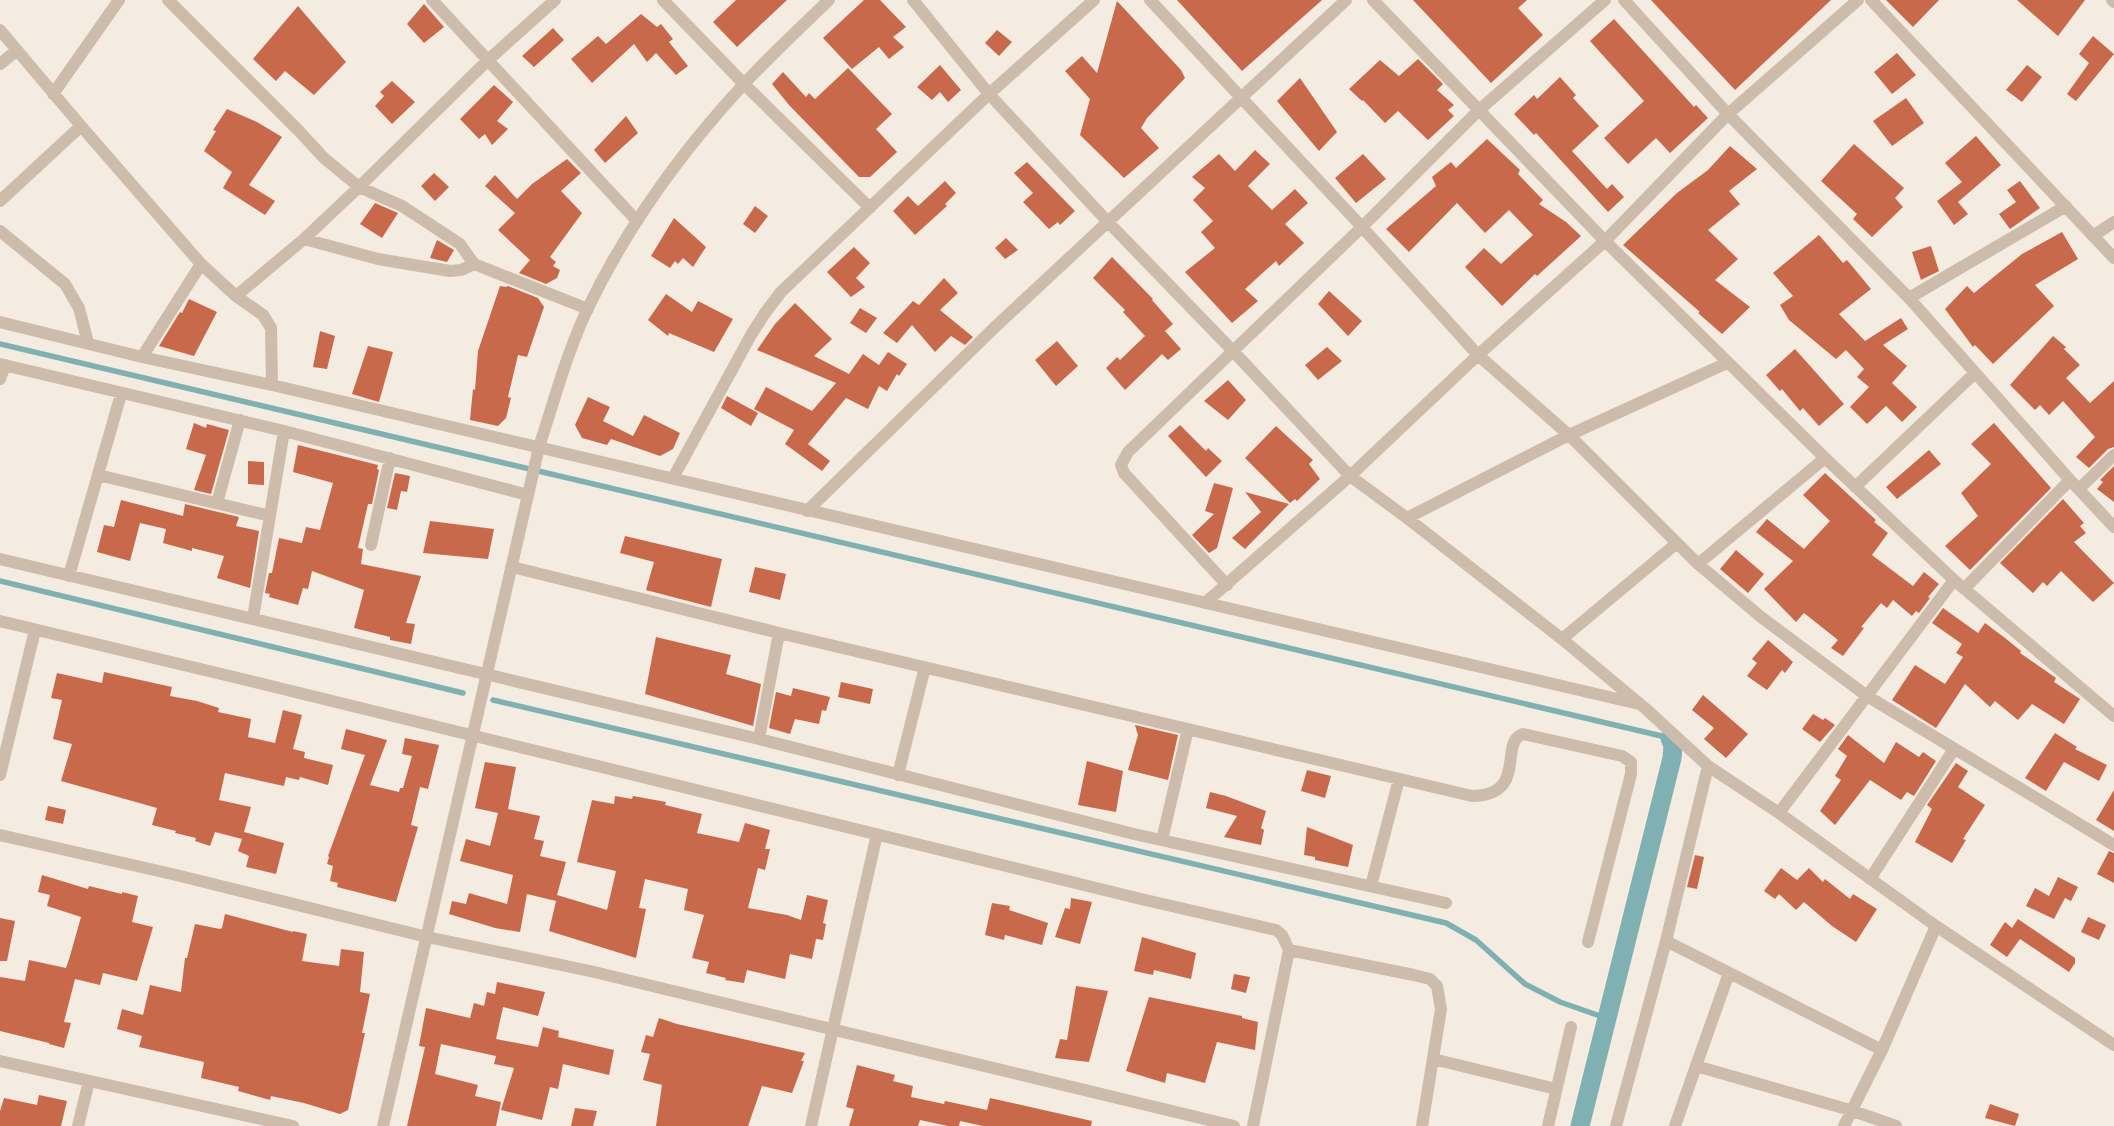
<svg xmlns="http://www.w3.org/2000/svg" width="2114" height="1126" font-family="'Archivo Narrow',sans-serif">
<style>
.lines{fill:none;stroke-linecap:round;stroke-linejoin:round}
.stream{stroke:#7fb0b2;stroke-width:5.5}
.canal{stroke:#7fb0b2;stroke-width:19}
.building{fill:#c8694b}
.minor{stroke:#cdbbac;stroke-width:12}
.tertiary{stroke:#cdbbac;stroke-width:12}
</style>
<rect width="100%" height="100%" fill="#f4ebe1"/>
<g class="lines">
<!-- stream -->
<path class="stream" d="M0,344L1670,738
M0,581L463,693
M493,700L1446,923L1476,940L1525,984L1560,1002L1606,1018"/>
<!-- canal -->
<path class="canal" d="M1580,1126L1672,758L1673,746L1670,738"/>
</g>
<!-- building -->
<path class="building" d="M736,0H787L737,47L713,22Z
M864,0H880L906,27L893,37L904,47L889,59L879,47L852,69L823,38Z
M1177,0H1322L1242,71Z
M1413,0H1527L1518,8L1543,35L1491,83Z
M1651,0H1831L1735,90Z
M1886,0H1939L1913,27Z
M2017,0H2085L2058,36Z
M1117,1L1181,70L1185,78L1147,118L1141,128L1159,148L1124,178L1080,135L1090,99L1065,71L1082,56L1097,73Z
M424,4L444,27L424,43L407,24Z
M298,6L346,62L314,95L285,71L276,81L253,59Z
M641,14L657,27L661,24L673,39L669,42L688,66L676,75L656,53L647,62L634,44L592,83L571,59L598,36L606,44Z
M1614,19L1694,107L1696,105L1708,118L1670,153L1656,138L1628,164L1604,138L1644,101L1590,41Z
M553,28L564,40L534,67L522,56Z
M997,30L1012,42L999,56L985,43Z
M2093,36L2114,54L2076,101L2067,94L2089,63L2079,54Z
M1897,53L1916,75L1892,94L1874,72Z
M1418,59L1443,84L1437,90L1454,105L1448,110L1454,116L1428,140L1398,111L1385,123L1363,100L1362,101L1349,89L1380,60L1399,76Z
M940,65L961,90L948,102L940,92L932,100L917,87Z
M2027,65L2042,77L2022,102L2006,90Z
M848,68L892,114L876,129L897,152L870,177H859L789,105L772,84L783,72L806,97L809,93L815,99Z
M1560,77L1576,95L1573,98L1599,126L1572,151L1607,189L1612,184L1624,197L1608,212L1536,133L1534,135L1514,114L1534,95L1537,99Z
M1300,78L1337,132L1319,151L1277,101Z
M392,81L415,102L392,124L375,106L384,96L380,92Z
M494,85L513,102L497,121L508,129L492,145L485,134L479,139L460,119Z
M1906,98L1924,123L1892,146L1873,121Z
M227,109L257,122L282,137L249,185L275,201L265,215L223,188L232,172L204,151L216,131L213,130Z
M626,116L638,133L605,163L594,150Z
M1976,136L2001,165L1958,202L1968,214L1954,225L1937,201L1962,182L1945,163Z
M1487,139L1520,170L1518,174L1543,200L1539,204L1566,222L1581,236L1537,276L1535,274L1502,306L1465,267L1484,248L1501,264L1533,235L1509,210L1485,233L1457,203L1409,252L1386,229L1436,186L1432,177L1451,162L1456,168Z
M1854,144L1904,188L1895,198L1903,207L1872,237L1853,219L1857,214L1821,181Z
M1730,146L1757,169L1729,191L1740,204L1708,230L1738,259L1715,280L1750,307L1722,334L1698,313L1700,312L1623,245L1677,193L1708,170Z
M1255,150L1270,164L1248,186L1272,210L1295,189L1308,203L1285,224L1304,243L1279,266L1276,261L1245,289L1258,301L1232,323L1185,272L1215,248L1201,232L1213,221L1193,200L1205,188L1192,177L1219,154L1235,171Z
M1363,154L1386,179L1356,203L1335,178Z
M567,159L581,173L561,191L582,213L550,257L556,262L553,266L560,270L557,278L546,284L519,273L530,260L498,230L515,213L485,186L495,175L517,199L532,184Z
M1027,162L1075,211L1060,225L1058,222L1049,229L1023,202L1033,193L1014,173Z
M434,173L449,187L435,201L421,186Z
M945,181L956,193L945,204L947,206L915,235L893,211L908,196L918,206Z
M2020,181L2040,208L2010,229L1999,214L2016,202L2007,190Z
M375,203L398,213L382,238L360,224Z
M755,206L768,216L755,233L743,224Z
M674,218L706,247L693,267L683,258L678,264L675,261L670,268L651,256Z
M2062,232L2078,259L2035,285L2054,306L1993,364L1975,345L1973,347L1945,309L1967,286L1974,293L2022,254Z
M1819,235L1843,263L1847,260L1871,289L1839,314L1865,341L1901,318L1908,329L1883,345L1907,366L1892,383L1917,407L1902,422L1886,406L1867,424L1850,407L1869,387L1857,377L1864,369L1846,350L1836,359L1789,320L1780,305L1793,296L1773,273Z
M1006,238L1018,250L1005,259L995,248Z
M437,240L454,250L447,262L430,258Z
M1931,246L1939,271L1921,280L1912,252Z
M854,247L870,263L856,278L865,287L851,297L827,272Z
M1112,257L1153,299L1152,300L1173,324L1165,331L1181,349L1168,360L1162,354L1125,390L1106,368L1117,357L1120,360L1145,336L1123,312L1125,310L1093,278Z
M944,278L958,293L940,310L973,337L965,345L951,336L935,352L912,325L897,343L883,333L913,301L919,305Z
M500,286L506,287L508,286L538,298L544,307L527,357L518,355L508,397L511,398L506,418L498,426L470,420L473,389L475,390L478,351Z
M1329,291L1362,321L1348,336L1318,304Z
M666,294L692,312L698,301L733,319L714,352L669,333L668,336L648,320Z
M189,299L217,312L194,356L159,346L180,312L182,313Z
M795,303L832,339L814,356L849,374L863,354L879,365L888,352L907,364L899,376L897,374L887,391L879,386L868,409L846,398L808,444L830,461L822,471L785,444L794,430L754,409L766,387L812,411L836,383L757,350L775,324Z
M860,308L877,318L866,333L850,323Z
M320,331L335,336L327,369L313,367Z
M2053,336L2066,347L2064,349L2080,365L2066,378L2090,403L2114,381V447L2108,449L2089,468L2076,457L2095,437L2063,401L2049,415L2040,405L2035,410L2010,385Z
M1057,341L1078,366L1056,386L1035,360Z
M368,346L393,352L379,402L352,394Z
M1327,347L1342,361L1318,380L1305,365Z
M1795,349L1844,404L1819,426L1803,408L1800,411L1782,389L1780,391L1766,375Z
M1228,380L1246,400L1228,420L1204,401Z
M727,396L758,413L751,426L721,408Z
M588,397L610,407L603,421L633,436L644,415L680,433L673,449L660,456L611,439L607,445L582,438L575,425Z
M194,423L206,428L207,424L229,430L211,494L194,490L206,455L186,449Z
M1994,423L2051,488L1970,570L1945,546L1978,516L1961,493L1991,464L1971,444Z
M1180,425L1206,451L1208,448L1222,461L1206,477L1168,436Z
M1276,426L1313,460L1309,464L1320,479L1297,501L1295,499L1290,503L1245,458Z
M298,445L378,465L377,469L379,470L372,504H368L358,548L363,549L361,564L421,576L406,623L415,624L411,644L390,640V637L354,628L364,590L312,571L308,589L303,588L298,605L269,597L270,594L265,593L269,573H272L279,538L302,543L306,527L320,530L333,483L293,472Z
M1929,450L1941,464L1897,499L1886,487Z
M248,461L264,462V485L248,484Z
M2114,466V502L2097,489L2103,482L2100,480Z
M395,473L410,476L407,492L401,491L397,510L387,508Z
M1825,473L1876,520L1874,522L1888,533L1872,555L1913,586L1924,572L1939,584L1928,597L1930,598L1919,613L1916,611L1912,616L1893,600L1887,608L1881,603L1861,627L1864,628L1843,656L1831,648L1838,640L1804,613L1796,622L1764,589L1793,561L1756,532L1767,519L1804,549L1830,521L1803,495Z
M1214,483L1233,488L1217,548L1209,553L1192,535L1214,514L1205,511Z
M1245,492L1289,504L1245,549L1232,538L1261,512Z
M2063,499L2084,523L2080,526L2086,533L2074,542L2114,583L2093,602L2061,571L2047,586L2043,582L2033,593L2000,563Z
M121,500L183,516L185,504L239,517L236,526L259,531L250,588L217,578L224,556L192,548V551L163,543L166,529L140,523L130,561L97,552L104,525L114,527Z
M430,521L494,529L488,559L423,553Z
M625,536L722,559L711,607L646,590L654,562L620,553Z
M1736,550L1764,574L1748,593L1720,569Z
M755,567L786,574L780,600L749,592Z
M1943,608L1978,633L1985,623L2005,638L2021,651L2020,653L2056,678L2054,682L2080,699L2064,724L2032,704L2018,720L1995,701L1990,707L1965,684L1936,728L1892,700L1915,665L1945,684L1963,657L1956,653L1962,644L1932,623Z
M656,637L731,655L726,674L761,684L753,726L645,694Z
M1768,640L1793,662L1785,673L1782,670L1767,690L1747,676L1757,663L1752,659Z
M104,672L172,687L170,696L197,701L219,708L218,712L251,719L248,737L275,743L283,710L302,715L293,749L305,752L304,758L333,765L328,785L300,777L299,780L286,777L284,786L225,773L219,800L251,807L244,832L284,843L276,874L246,867L249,856L238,851L242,839L215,832L210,846L195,841L196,838L175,833L176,831L152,825L157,808L61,781L72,744L53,739L62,700L51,698L57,673L102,683Z
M841,682L873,689L870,704L838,697Z
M793,688L830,697L826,711L822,710L819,724L795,719L790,734L769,728L776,692L791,696Z
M1703,695L1748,734L1726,758L1704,739L1714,728L1692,710Z
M1813,714L1823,720L1825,718L1835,725L1820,742L1802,729Z
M1135,725L1178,735L1168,780L1128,770L1138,735Z
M346,729L387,740L370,785L399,792L400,788H403L412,756L402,754L405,738L439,745L428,789L420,787L411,825L418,827L396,902L337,887L338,883L330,881L333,866L327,864L329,857L328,856L365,755L341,749Z
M2055,733L2077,747L2075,749L2107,765L2099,781L2064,762L2046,791L2025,778Z
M1848,735L1884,763L1896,742L1919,757L1923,752L1936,761L1914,796L1907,792L1901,800L1870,780L1835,825L1820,811L1841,780L1835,776L1847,756L1838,749Z
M1087,761L1123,771L1116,812L1078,805Z
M485,762L516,767L508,809L540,816L534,839L544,841L540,856L566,862L557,895L607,910L616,871L577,862L592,800L614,804L615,796L632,799L633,796L666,802L665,805L702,814L697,833L739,842L745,823L770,830L765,849H770L765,870L758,868L748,908L787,915L801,920L807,895L828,900L823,923L826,924L823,940L816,939L812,959L790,954L785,979L747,970L744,983L725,980L726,978L706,973L709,962L692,958L704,915L684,910L688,889L645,879L639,908L646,909L636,958L549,931L556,901L527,894L520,932L495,928L449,914L452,901L466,904L469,893L507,904L513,875L460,861L466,839L490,846L498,813L475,808Z
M1956,763L1968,771L1958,787L1985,805L1963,839L1966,840L1952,863L1915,842L1932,809L1927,805Z
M1307,770L1331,776L1325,798L1301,791Z
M2114,790V831L2096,820Z
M1210,792L1226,796L1266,811L1261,828L1264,830L1261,845L1224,837L1237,816L1206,808Z
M48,806L66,810L63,824L45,820Z
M1307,827L1353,845L1348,867L1315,860V857L1304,855Z
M2109,851L2114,853V883L2097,874Z
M1695,855L1704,857L1697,889L1687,887Z
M1781,868L1797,880L1809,868L1823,882L1825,879L1850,899L1853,894L1877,909L1856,942L1832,926L1804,902L1796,910L1779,894L1775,899L1764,891Z
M42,875L88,889L89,886L122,894V892L138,896L132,922L153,927L137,981L103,973L100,985L75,979L64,1022L71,1023L64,1048L49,1044V1043L0,1031V977L25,981L29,960L66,968L70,956L81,917L47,906L50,895L38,892Z
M2058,877L2078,887L2071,901L2065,898L2054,919L2026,906L2035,888L2049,896Z
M1071,898L1092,902L1080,944L1055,937L1065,908L1070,909Z
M992,903L1010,906L1009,910L1048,923L1042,945L1005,935L1004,940L985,935Z
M225,914L293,932V931L307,934L302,961L339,966L341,949L364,952L360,992L370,994L362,1033H365L348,1110L340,1114L304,1103L271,1096L270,1100L238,1091L239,1087L201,1078L204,1062L139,1047L142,1036L117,1029L122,1009L143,1015L150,985L181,992L185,958H187L195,924L220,929L222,928Z
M2088,917L2106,925L2099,940L2081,932Z
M0,918L15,921L7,961H0Z
M2018,919L2075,958V963L2069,972L2020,939L2007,957L1990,945L2005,922L2012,928Z
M1142,937L1196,953L1191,979L1154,970L1153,975L1134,971Z
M1234,974L1250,977L1246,993L1231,989Z
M497,982L545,992L538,1016L503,1007L496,1039L538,1047L543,1027L559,1031L558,1037L614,1050L609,1075L563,1064L558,1089L550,1087L542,1120L501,1110L514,1068L494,1064L496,1056L441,1044L435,1074L478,1085L475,1096L501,1102L496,1126H407L425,1047L419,1046L426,1008L470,1018L474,1003L484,1006L487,992L495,994Z
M1076,986L1108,991L1089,1062L1055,1058L1060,1039L1067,1040Z
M1149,997L1242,1016V1018L1258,1022L1255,1050L1217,1042L1205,1083L1167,1073L1165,1083L1126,1071Z
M659,1018L677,1024L805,1053L801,1061H804L792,1093L762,1086L748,1126H656L662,1085L643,1080L650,1054L641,1052L646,1035L653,1037Z
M857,1065L895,1075L893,1081L913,1086L911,1097L944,1104L945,1101L987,1110L990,1098L1092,1121L1091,1126H983L960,1121L959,1126H948L920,1120L918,1126H849L854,1109L846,1107Z
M39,1095L67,1101L61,1126H0V1111L4,1098L37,1105Z
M1990,1104L2019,1114L2015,1126L1985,1118Z
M575,1108L597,1111L593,1126H571Z"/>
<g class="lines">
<!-- minor -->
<path class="minor" d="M168,0L299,131L324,158L359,187L402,206L460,244L474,264L588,309
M432,0L637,221
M663,0L744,84L870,208
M913,0L989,94L1108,222L1233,351L1350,476L1407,518L1569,435L1727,363
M1150,0L1362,227L1478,355L1569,435L1698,564L1761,617L1867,696L2114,845
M1373,0L1605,241L1825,458L1954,580L2114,716
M1624,0L1728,114L1909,298L2070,480L2114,527
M1871,0L2114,258
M2112,0L2114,2
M0,30L81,126L201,264L236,296L263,315L271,328L272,385
M0,64L16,51
M53,94L119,0
M0,201L81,126
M0,231L65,284L79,308L88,343
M2093,236L2114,222
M304,239L378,259L450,271L461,270L474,264
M236,296L304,239L359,187L487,61L555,0
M1909,298L2066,206
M0,322L142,357L272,385L1639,704
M142,357L201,264
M0,364L284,431L528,495
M0,379L5,365
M98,475L270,516
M673,478L751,335L765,313L781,292L989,94L1094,0
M1855,487L1975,373
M2079,489L2114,455
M217,503L240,420
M807,511L994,328L1346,0
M1407,518L1562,639L1646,709L1708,766L1779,813L1936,926L2114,1045
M371,545L390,458
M0,559L759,739L1134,834L1446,903
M1698,564L1825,458
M512,567L779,633L1472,796C1529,795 1498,742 1523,734L1622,756L1631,762V774L1588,942
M69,576L121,394
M1227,585L1124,473L1121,465L1128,452L1362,227L1478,111L1605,0
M1964,589L2070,480
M1205,603L1350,476L1478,355L1605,241L1728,114L1858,0
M253,618L284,431
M0,621L238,678L1141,899L1276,930L1282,935L1289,950L1253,1126
M1562,639L1677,543
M759,739L779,633
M0,775L35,630
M898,775L925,667
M1779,813L1954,580
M0,835L172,874L427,937L590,971L1234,1126
M1162,840L1188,729
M1870,879L1954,749
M1371,886L1399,779
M1666,941L1882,1050
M1289,950L1414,975L1430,979L1437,986L1441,1009L1422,1126
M1433,1059L1556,1089
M0,1061L293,1126
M1696,1066L1729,973
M78,1126L89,1081
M811,1126L877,834
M1548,1126L1571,1027
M1616,1126L1666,941L1708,766
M1675,1126L1696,1066L1850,1110L1896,1126
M1844,1126L1882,1050L1936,926"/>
<!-- tertiary -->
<path class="tertiary" d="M383,1126L539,447C554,401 567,352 588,308C627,227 682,151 743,85C770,56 800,28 829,0"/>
</g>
</svg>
